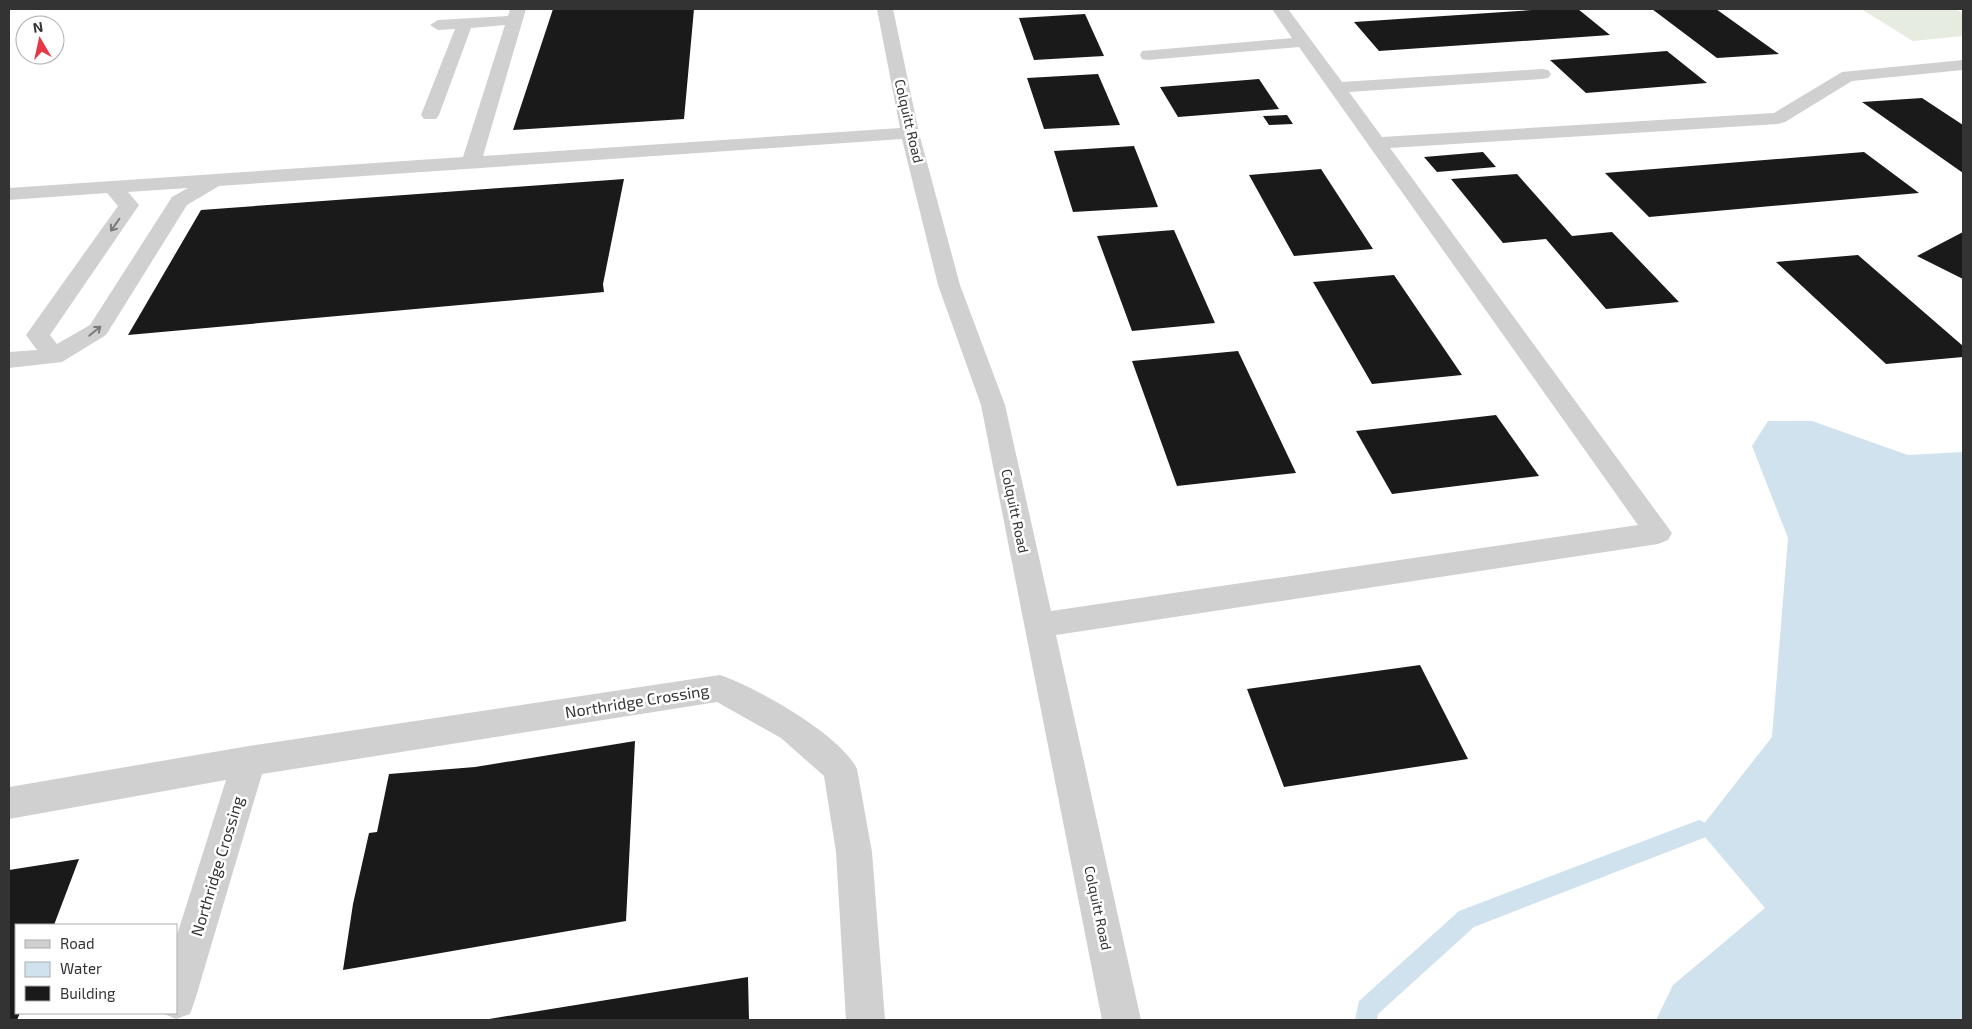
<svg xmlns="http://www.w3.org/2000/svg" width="1972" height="1029" font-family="'Exo 2',sans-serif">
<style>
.green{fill:#e6ecdf}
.water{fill:#cfe2ee}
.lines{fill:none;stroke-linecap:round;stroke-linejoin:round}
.stream{fill:#cfe2ee;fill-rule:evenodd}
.building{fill:#1a1a1a}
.minor{fill:#d0d0d0;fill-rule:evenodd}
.oneway{stroke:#7a7a7a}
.labels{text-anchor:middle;stroke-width:5;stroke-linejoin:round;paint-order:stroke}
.street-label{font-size:14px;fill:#333;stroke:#fff}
.near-street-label{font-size:16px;fill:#333;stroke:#fff}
</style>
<rect width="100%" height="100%" fill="#fff"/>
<!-- green -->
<path class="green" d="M1861,9H1955L1963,13V36L1913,41Z"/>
<!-- water -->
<path class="water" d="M1768,421H1812L1908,455L1963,452V1020H1656L1673,985L1765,908L1699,830L1772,737L1788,538L1752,446Z"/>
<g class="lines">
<!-- stream -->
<path class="stream" d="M1699,820L1706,823L1709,830L1706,837L1474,927L1378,1014L1377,1020H1355L1359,1001L1459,911Z"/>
</g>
<!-- building -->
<path class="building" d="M553,9H694L684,119L513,130Z
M1548,9H1578L1610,35L1379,51L1354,22Z
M1652,9H1716L1779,54L1717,58Z
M1085,14L1104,56L1034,60L1019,18Z
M1667,51L1707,83L1586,93L1550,60Z
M1098,74L1120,125L1044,129L1027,78Z
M1259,79L1279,109L1178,117L1160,87Z
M1922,98L1963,125V173L1862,102Z
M1287,115L1293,124L1269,125L1263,116Z
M1134,146L1158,207L1073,212L1054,151Z
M1483,152L1496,167L1437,172L1424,157Z
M1864,152L1919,193L1649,217L1605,173Z
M1321,169L1373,249L1294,256L1249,175Z
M1517,174L1572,236L1612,232L1679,302L1606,309L1546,239L1503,243L1451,179Z
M624,179L603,284L604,292L128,335L201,210Z
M1174,230L1215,323L1132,331L1097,236Z
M1963,232V279L1917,256Z
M1858,255L1963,346V357L1886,364L1776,262Z
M1394,275L1462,375L1372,384L1313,282Z
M1238,351L1296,473L1177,486L1132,361Z
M1496,415L1539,476L1392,494L1356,431Z
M1420,665L1468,759L1284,787L1247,689Z
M635,741L626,921L343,970L353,904L369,833L377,832L389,774L475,767Z
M79,859L54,925H16V1013H20L17,1020H9V870Z
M748,977L749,1020H489V1019Z"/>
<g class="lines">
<!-- minor -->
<path class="minor" d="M510,9H526L483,156L900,128L877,9H893L919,133L960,285L1005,405L1051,611L1638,525L1299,47L1148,60L1142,59L1140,55L1142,51L1292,38L1272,9H1288L1342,82L1542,69L1548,70L1551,74L1548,78L1542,79L1349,92L1382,137L1774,113L1842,72L1963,60V70L1852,81L1785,122L1778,124L1390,148L1672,533L1668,540L1658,544L1056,635L1141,1020H1102L981,405L938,285L902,139L219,186L187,205L106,335L62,362L9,368V352L37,350L26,335L118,206L107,193L9,200V188L463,157L505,25L471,28L439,115L436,119H424L421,115L455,29L438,30L430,25L438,20L508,16ZM188,188L172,197L90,325L57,344L50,335L139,205L128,192Z
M720,675C756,687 841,735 857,769L872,852L885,1020H846L836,852L824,776L781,738L717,702L262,774L195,1000L190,1014L176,1019L162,1013H176V938L226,780L9,819V787L249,746Z"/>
</g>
<!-- one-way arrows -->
<defs><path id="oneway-shaft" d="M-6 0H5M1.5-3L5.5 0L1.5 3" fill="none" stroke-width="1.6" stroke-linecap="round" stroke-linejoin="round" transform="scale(1.25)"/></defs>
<g class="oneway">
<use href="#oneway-shaft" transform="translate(115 225) rotate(125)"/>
<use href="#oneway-shaft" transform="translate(95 331) rotate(-39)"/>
</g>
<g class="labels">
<!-- street labels -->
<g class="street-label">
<text transform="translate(909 121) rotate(77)" y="5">Colquitt Road</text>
<text transform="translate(1015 511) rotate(78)" y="5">Colquitt Road</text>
<text transform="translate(1098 908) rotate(78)" y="5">Colquitt Road</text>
</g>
<!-- near-street labels -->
<g class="near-street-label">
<text transform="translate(637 701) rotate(-9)" y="6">Northridge Crossing</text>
<text transform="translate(217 866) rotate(-73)" y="6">Northridge Crossing</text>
</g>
</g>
<!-- border -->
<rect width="1972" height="1029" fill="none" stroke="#333333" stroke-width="20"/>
<!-- legend -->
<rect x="15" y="924" width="162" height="90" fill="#ffffff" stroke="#adadad"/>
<rect x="25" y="940" width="25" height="8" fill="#d0d0d0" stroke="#adadad"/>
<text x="60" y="949" font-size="15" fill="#333333">Road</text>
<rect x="25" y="962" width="25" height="15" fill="#cfe2ee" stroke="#adadad"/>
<text x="60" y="974" font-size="15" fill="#333333">Water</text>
<rect x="25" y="986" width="25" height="15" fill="#1a1a1a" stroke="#adadad"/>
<text x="60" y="999" font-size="15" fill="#333333">Building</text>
<!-- north arrow -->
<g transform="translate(40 40) rotate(351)"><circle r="24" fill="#ffffff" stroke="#adadad"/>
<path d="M0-4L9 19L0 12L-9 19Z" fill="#e63946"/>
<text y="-8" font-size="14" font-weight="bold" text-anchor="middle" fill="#333333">N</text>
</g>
</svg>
